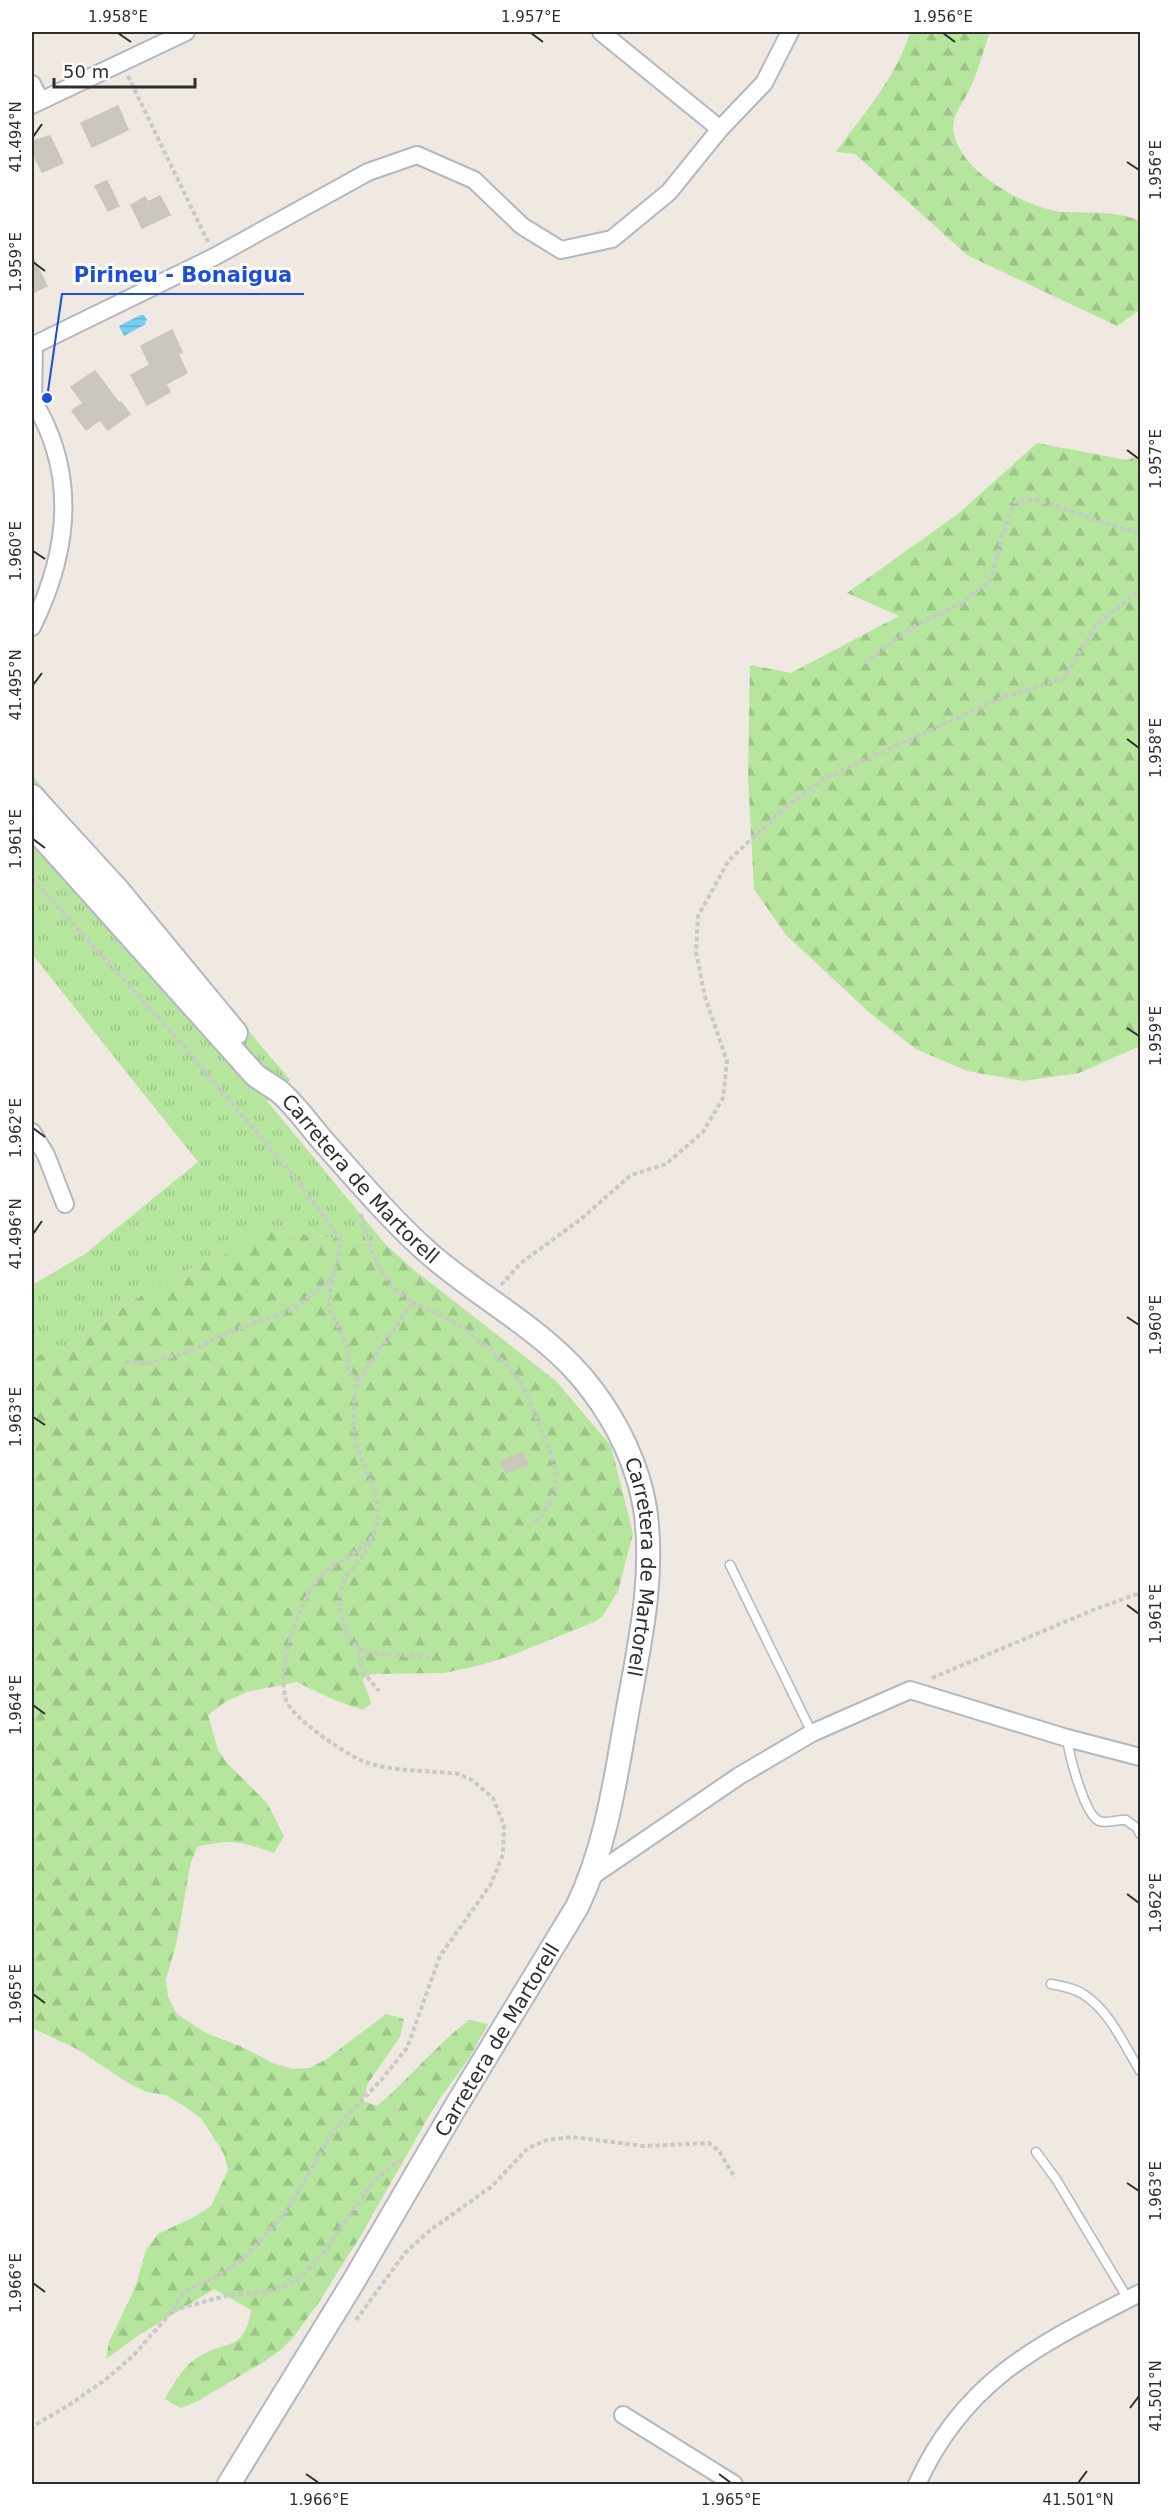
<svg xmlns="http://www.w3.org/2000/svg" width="1172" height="2516" font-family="'DejaVu Sans',sans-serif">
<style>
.grass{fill:url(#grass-tufts)}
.forest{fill:url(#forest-firs)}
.water{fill:url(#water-rules)}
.building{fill:#cbc7bf;stroke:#cbc5ba;stroke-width:1.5}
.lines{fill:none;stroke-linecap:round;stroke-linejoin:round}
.service-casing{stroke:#b4b7c1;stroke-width:11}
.minor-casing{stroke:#b4b7c1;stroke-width:20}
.secondary-casing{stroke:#b4b7c1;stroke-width:26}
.path{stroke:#c9c9c9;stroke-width:4;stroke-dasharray:4.5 3;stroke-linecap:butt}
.service{stroke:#fff;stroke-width:8}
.minor{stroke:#fff;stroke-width:16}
.secondary{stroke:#fff;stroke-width:22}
.ticks{fill:none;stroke:#2e2e2e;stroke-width:2}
.labels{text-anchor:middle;stroke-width:6;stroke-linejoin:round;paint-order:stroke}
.street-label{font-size:20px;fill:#2e2e2e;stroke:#fff}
.leader{fill:none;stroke:#1d4ed8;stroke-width:2}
.callout-dot{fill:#1d4ed8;stroke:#fff;stroke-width:2}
.callout-label{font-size:21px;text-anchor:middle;font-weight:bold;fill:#1d4ed8;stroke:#fff;stroke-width:6;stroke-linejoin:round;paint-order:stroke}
.neatline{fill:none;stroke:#2e2e2e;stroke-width:2}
.ticks-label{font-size:15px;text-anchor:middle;fill:#2e2e2e}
</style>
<defs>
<pattern id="grass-tufts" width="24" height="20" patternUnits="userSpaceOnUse" patternTransform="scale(1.5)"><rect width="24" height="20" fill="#b6e59e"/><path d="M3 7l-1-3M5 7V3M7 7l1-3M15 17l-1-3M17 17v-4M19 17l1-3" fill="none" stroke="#9dc588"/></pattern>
<pattern id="forest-firs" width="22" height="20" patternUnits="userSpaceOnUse" patternTransform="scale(1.5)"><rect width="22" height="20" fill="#b6e59e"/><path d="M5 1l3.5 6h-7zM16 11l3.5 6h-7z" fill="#9dc588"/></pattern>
<pattern id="water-rules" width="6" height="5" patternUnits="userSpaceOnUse" patternTransform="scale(1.5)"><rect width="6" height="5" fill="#75cff0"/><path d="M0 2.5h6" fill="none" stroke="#66b2ce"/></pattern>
</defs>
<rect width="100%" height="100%" fill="#efe9e1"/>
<!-- grass -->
<path class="grass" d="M32,775L290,1080L267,1101L386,1245L270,1230L226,1254L177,1274L131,1302L93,1330L66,1345L32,1358V1285L85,1254L198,1162L32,954Z"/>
<!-- forest -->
<path class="forest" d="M910,32H990C983,50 979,70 970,88C966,98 957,109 954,120C945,165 1027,210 1064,212C1089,213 1118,211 1140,221V310L1117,326L967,255L855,154L836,152C863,114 897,77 910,32Z
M1037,443L1127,460L1140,456V1046L1079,1073L1023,1081L967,1071L916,1049L871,1014L786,935L754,889L748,778L750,665L791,673L899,616L847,593L958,514Z
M270,1230L386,1245L414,1270L556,1381L611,1446L633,1534L618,1591L602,1617L594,1622L510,1656L481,1665L444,1673L371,1674L363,1679C364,1689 370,1694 371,1704L363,1710L334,1700L297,1682L247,1692L225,1702L208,1715L218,1750L228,1764L267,1803L284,1836L274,1853C243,1842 230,1838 197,1847L190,1866L177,1941L166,1979L168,1997L177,2014L206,2033L240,2046L273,2063L293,2069L309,2068L325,2060L386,2014L404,2019L400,2037L368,2083L363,2101L377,2106C409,2079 436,2045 469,2020L488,2024L469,2058L434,2107L360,2237L317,2305L294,2336L281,2350L265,2361L198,2401L181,2408L165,2399C173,2384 185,2364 200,2356C229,2339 244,2352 251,2310L214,2289L139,2335L106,2359L109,2342L135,2288L146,2250L158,2234L194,2217L211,2206L228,2170L224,2154L201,2118L184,2106L166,2095L147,2092L128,2083L77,2049L32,2028V1358L66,1345L93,1330L131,1302L177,1274L226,1254L251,1237Z"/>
<!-- water -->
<path class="water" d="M140,315H144L147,320L145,322L146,324L124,336L119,326Z"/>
<!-- building -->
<path class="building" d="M118,106L128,130L92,147L81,123Z
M50,136L63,163L42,172L34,156L32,157V141Z
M107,181L119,206L108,211L95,186Z
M160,196L170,215L142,228L131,205L145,197L148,202Z
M33,258L47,286L32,293V259Z
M172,330L182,352L178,354L187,373L166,384L170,392L147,405L131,375L150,365L141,346Z
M95,371L119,403L121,402L130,414L108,430L100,420L86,430L72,411L83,403L71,387Z
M523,1453L528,1464L506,1473L501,1461Z"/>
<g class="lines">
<!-- service casing -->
<g class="service-casing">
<path id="service" d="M730,1565L812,1733
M1067,1738C1069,1754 1084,1814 1099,1821C1106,1824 1118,1819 1126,1820L1137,1828L1140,1834
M1051,1984C1062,1986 1074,1988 1083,1994C1110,2011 1124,2045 1140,2071
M1036,2152L1056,2179L1128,2299"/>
</g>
<!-- minor casing -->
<g class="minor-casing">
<path id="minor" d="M601,32L720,129
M32,84L40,100
M32,105L186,32
M32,346L214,257L368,172L417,155L474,180L522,226L561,250L612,239L669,192L720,129L764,83L790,32
M32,399C78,473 69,552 32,627
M33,401L34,345
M32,1132L46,1155L65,1204
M591,1877L739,1776L812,1733L910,1690L1067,1738L1140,1757
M623,2415L734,2484
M917,2484C966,2377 1041,2344 1140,2293"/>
</g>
<!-- secondary casing -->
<g class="secondary-casing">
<g id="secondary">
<path d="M32,796L118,890L236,1033"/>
<path id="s1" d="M32,826L255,1075C263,1081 272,1086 280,1092C296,1106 309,1125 323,1141C355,1177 387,1215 423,1248C476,1297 548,1330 592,1390C618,1424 638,1466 645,1508C655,1575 640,1642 628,1708C616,1775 607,1845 577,1907L456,2106L352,2284L229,2484"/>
</g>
</g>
<!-- path -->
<path class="path" d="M128,76L208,242
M864,663L918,624L961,604L991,580L1003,533L1014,502L1035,499L1140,534
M32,878L181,1043L299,1183L340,1238V1250L332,1279L329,1299L330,1310L347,1344L348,1372L358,1381C352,1405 351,1429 359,1453C368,1476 383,1500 376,1527C369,1553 333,1559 317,1580C298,1606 276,1669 286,1700C292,1718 350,1758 368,1763C396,1772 429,1770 458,1774L472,1780L493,1798L504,1825L503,1854L491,1884L440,1956L407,2048L382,2079L335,2129L285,2213L246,2256L230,2269L184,2292L172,2311L134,2355L105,2380L69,2405L32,2427
M361,1214C367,1239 375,1266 392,1286C406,1303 427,1307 446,1318C476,1336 510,1361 526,1393C534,1408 538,1424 545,1439C561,1473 561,1500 531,1525
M501,1285L521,1263L581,1219L631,1175L666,1164L703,1132L723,1098L727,1061L705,997L696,952L698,916L729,860L785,808L825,778L1004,697L1064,678L1096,626L1140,589
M125,1362L146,1364L193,1350L223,1334L291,1310L332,1279
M358,1381L412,1303
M370,1542C364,1559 349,1569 342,1585C338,1595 340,1611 343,1622C353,1658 375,1653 405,1655C415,1656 424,1657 433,1658
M359,1649L362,1671L379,1691
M932,1678L1093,1610L1140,1593
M173,2310C190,2306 208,2300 226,2296C249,2292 277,2294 297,2279C338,2250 357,2182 402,2160
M356,2320L405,2253L429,2231L491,2187L528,2148L547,2140L572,2137L644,2146L709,2143L719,2151L735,2178"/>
<!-- service -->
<use href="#service" class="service"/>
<!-- minor -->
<use href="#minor" class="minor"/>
<!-- secondary -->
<use href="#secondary" class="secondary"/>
</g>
<!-- ticks -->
<path class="ticks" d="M118,33L131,42M531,33L543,42M943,33L955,42M33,137L42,124M1127,162L1139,170M33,262L45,271M1127,450L1139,459M33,551L45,559M33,685L42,673M1127,739L1139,748M33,839L45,848M1127,1028L1139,1036M33,1128L45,1137M33,1234L42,1221M1127,1317L1139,1325M33,1417L45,1425M1127,1605L1139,1614M33,1705L45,1714M1127,1894L1139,1903M33,1994L45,2003M1127,2183L1139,2191M33,2283L45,2292M1130,2408L1139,2396M306,2474L319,2483M719,2474L731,2483M1078,2483L1087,2471"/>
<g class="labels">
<!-- street labels -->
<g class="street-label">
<text dy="7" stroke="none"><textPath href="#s1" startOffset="483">Carretera de Martorell</textPath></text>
<text dy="7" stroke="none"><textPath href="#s1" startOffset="987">Carretera de Martorell</textPath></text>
<text transform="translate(497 2040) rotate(-59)" y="7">Carretera de Martorell</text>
</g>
</g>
<!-- callouts -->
<path class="leader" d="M47 398L62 294H304"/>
<circle class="callout-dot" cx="47" cy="398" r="6"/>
<g class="callout-label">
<text x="183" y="282">Pirineu - Bonaigua</text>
</g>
<!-- border -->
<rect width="1172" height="2516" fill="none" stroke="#ffffff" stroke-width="66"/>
<!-- scale -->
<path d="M54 78v9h141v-9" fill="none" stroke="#2e2e2e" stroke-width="3"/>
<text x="63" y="78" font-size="18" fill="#2e2e2e" stroke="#ffffff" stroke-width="4.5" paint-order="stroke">50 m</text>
<rect x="33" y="33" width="1106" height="2450" class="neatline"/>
<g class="ticks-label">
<text x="118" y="22">1.958°E</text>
<text x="531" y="22">1.957°E</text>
<text x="943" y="22">1.956°E</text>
<text transform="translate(16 137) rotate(-90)" y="5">41.494°N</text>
<text transform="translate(1156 170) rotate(-90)" y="5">1.956°E</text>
<text transform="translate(16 262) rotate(-90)" y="5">1.959°E</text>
<text transform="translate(1156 459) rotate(-90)" y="5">1.957°E</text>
<text transform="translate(16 551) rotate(-90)" y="5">1.960°E</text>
<text transform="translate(16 685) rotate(-90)" y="5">41.495°N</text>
<text transform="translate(1156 748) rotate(-90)" y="5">1.958°E</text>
<text transform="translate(16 839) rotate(-90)" y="5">1.961°E</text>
<text transform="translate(1156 1036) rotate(-90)" y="5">1.959°E</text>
<text transform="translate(16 1128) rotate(-90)" y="5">1.962°E</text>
<text transform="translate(16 1234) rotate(-90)" y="5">41.496°N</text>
<text transform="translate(1156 1325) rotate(-90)" y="5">1.960°E</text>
<text transform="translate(16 1417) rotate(-90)" y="5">1.963°E</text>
<text transform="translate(1156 1614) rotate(-90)" y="5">1.961°E</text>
<text transform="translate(16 1705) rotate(-90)" y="5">1.964°E</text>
<text transform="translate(1156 1903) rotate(-90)" y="5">1.962°E</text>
<text transform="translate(16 1994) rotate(-90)" y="5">1.965°E</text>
<text transform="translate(1156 2191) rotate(-90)" y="5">1.963°E</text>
<text transform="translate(16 2283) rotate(-90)" y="5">1.966°E</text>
<text transform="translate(1156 2396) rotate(-90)" y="5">41.501°N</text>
<text x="319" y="2505">1.966°E</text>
<text x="731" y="2505">1.965°E</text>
<text x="1078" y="2505">41.501°N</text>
</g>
</svg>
